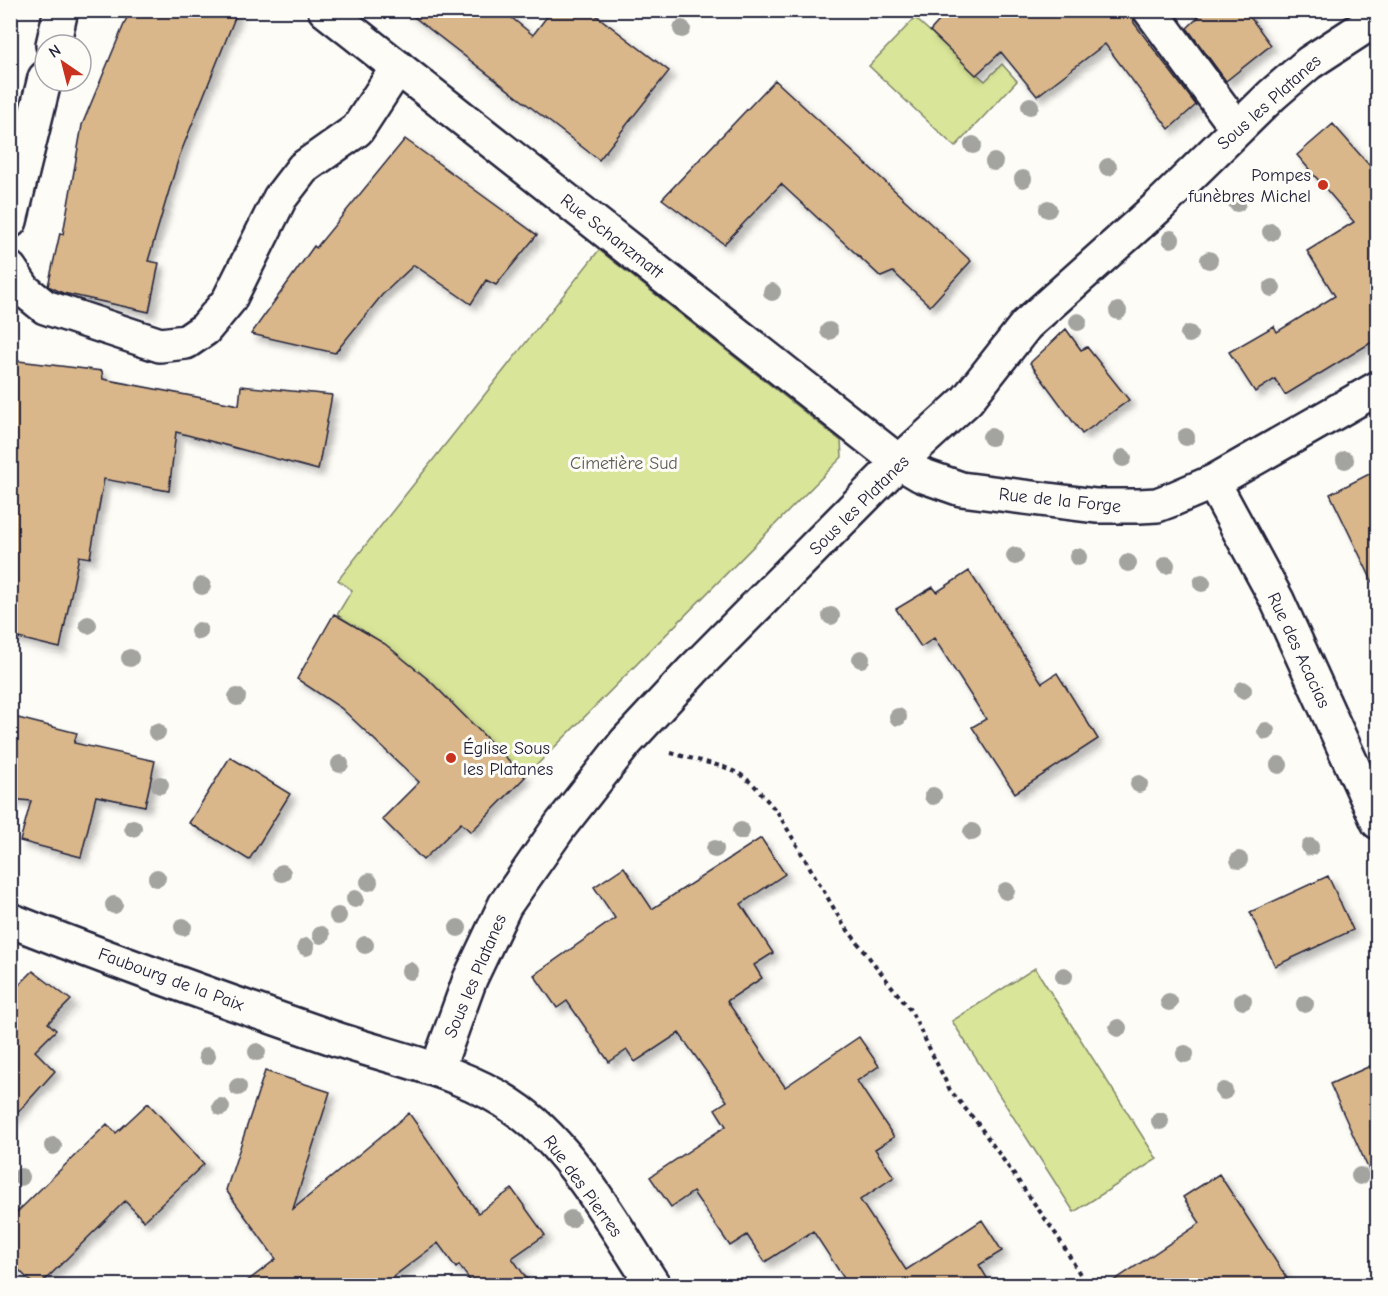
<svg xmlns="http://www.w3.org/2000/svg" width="1388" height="1296" font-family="'Comic Neue',sans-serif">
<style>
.green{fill:#d9e598;stroke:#7e846a;stroke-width:1.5}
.building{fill:#d9b78b;stroke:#22223b;stroke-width:1.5;filter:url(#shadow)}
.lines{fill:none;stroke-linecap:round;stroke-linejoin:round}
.minor-casing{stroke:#22223b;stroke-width:38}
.path{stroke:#22223b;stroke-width:4;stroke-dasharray:4.5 4.5;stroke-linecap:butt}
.minor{stroke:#fdfcf7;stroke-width:33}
.tree{fill:#a3a49f}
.poi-dot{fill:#c8321e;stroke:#fdfcf7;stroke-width:2}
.labels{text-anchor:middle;stroke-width:6;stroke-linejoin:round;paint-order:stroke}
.street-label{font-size:18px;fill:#22223b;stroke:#fdfcf7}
.poi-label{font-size:18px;fill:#22223b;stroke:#fdfcf7;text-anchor:end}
.park-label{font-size:18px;fill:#595c57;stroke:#fdfcf7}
</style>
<defs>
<filter id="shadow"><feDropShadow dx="5.5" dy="5.5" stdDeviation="3" flood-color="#0004"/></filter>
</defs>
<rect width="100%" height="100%" fill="#fdfcf7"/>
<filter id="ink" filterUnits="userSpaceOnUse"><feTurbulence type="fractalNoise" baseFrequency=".0167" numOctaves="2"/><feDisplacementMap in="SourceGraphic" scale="12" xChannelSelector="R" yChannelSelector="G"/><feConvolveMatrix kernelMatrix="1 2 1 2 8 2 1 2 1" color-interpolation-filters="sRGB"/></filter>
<g filter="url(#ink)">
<!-- green -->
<path class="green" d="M915,18L985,81L1002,64L1017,81L955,147L869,66Z
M599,250L841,441L842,457L525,777L430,681L385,644L337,615L352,590L338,580Z
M1035,968L1157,1159L1074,1212L952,1021Z"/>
<!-- building -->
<path class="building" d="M130,10H238L179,157L148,261L159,263L149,312L63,293L48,286L60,233L63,234L82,125Z
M405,10H502L533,35L552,10H589L669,71L599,160Z
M949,10H1132L1134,23L1196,105L1169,129L1105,44L1037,96L1001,52L976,75L930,31Z
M1206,10H1245L1271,45L1226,81L1187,28Z
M775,80L971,261L930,306L893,272L881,277L781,184L724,244L662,199Z
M1333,124L1377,174V339L1285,395L1275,379L1255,392L1229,352L1274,326L1277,332L1335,296L1307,251L1354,222L1297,155Z
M405,139L537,235L496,285L486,280L471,304L414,265L382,295L335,353L251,334L314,246L316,248Z
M1066,329L1081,350L1087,347L1129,400L1082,434L1030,363Z
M10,360L102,371L103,379L239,405L241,386L332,395L318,470L176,432L169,491L104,479L90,558L79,556L60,648L10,636Z
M1377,470V591L1330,494Z
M969,571L1042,683L1057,673L1098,739L1015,793L972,727L986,719L934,638L921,647L896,609L933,587L937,592Z
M334,614L385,644L430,681L525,777L471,832L461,823L423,860L382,819L419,782L341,708L297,679Z
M10,716L77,733L74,743L155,761L145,806L96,796L81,857L20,841L31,801L10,799Z
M230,757L290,794L249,860L189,823Z
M761,838L785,874L741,904L773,953L754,965L762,978L727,1001L785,1087L859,1037L879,1066L857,1081L894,1137L875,1149L894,1177L860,1200L906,1270L982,1220L1002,1251L979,1265L992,1286H849L813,1231L765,1262L747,1235L730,1246L693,1192L671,1207L650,1177L726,1126L715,1109L727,1101L679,1033L635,1062L627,1050L609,1062L567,1001L557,1008L534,975L615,918L594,887L624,867L652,909Z
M1328,876L1353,930L1275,966L1250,912Z
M33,971L71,1000L48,1023L56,1030L35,1051L55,1071L10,1121V987L14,990Z
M1377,1063V1188L1330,1084Z
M265,1071L330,1092L293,1209L409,1113L478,1213L512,1189L545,1235L512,1258L532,1286H474L459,1265L456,1268L438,1243L381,1286H241L276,1259L226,1190Z
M148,1103L204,1164L144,1221L125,1201L39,1286H35L10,1261V1219L107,1124L116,1133Z
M1219,1174L1292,1286H1106L1200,1223L1183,1197Z"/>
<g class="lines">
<!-- minor casing -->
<g class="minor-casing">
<path id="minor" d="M325,10L899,462L921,475L961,489L1096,506H1139L1157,505L1173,499L1213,482L1378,388
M1150,10L1237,128
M53,45L61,10
M10,221L45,78
M10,269L24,290L45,307L160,345L186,342L205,329L229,300L280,198L303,168L357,130L398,67
M1213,482L1277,600L1378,822
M10,920C115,962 223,1000 330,1037C393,1059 464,1070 519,1111C576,1153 615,1228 654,1286
M437,1070L470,979L505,905L560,826L626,742L693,670L899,462L967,400L1026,325L1159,206L1272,95L1309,63L1378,18"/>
</g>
<!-- path -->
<path class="path" d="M671,753L724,767L740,774L753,784L778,813L843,924L911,1011L950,1090L978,1124L1058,1237L1087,1286"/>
<!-- minor -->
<use href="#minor" class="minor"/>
</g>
<!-- trees -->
<g class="tree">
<circle cx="682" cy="29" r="9"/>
<circle cx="1030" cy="106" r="9"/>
<circle cx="973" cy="145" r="9"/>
<circle cx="994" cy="162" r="9"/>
<circle cx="1108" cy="167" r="9"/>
<circle cx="1023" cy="179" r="9"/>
<circle cx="1237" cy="203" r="9"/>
<circle cx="1048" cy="209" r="9"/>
<circle cx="1271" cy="232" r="9"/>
<circle cx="1171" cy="239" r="9"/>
<circle cx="1209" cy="260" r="9"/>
<circle cx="1272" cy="288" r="9"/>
<circle cx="772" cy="292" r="9"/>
<circle cx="1118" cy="311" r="9"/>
<circle cx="1078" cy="322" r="9"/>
<circle cx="829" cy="331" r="9"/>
<circle cx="1189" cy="334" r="9"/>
<circle cx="991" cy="437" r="9"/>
<circle cx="1186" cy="437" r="9"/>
<circle cx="1123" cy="458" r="9"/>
<circle cx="1345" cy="460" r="9"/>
<circle cx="1015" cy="556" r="9"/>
<circle cx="1078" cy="557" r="9"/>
<circle cx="1128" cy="563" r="9"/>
<circle cx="1166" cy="565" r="9"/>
<circle cx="1202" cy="583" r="9"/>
<circle cx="202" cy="586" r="9"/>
<circle cx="831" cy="616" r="9"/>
<circle cx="88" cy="625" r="9"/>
<circle cx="199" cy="631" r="9"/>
<circle cx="130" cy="658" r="9"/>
<circle cx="861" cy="659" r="9"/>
<circle cx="1243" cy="690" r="9"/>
<circle cx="237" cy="697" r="9"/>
<circle cx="898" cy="717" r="9"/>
<circle cx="1266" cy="731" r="9"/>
<circle cx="157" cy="732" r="9"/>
<circle cx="340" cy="764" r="9"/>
<circle cx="1279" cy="765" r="9"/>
<circle cx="1139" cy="784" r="9"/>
<circle cx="160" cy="785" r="9"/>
<circle cx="933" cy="796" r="9"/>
<circle cx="133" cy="828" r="9"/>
<circle cx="741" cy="831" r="9"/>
<circle cx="972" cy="832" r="9"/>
<circle cx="1310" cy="847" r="9"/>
<circle cx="715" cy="849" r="9"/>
<circle cx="1239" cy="860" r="9"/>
<circle cx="282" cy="873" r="9"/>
<circle cx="157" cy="878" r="9"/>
<circle cx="369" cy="882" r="9"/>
<circle cx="1006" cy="891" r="9"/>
<circle cx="355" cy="899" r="9"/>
<circle cx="114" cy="905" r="9"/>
<circle cx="338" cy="916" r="9"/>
<circle cx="183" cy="927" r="9"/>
<circle cx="458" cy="928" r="9"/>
<circle cx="321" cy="935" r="9"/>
<circle cx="365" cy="945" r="9"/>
<circle cx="306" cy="947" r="9"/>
<circle cx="410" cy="971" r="9"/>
<circle cx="1064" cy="976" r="9"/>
<circle cx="1243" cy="1001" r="9"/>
<circle cx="1169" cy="1002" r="9"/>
<circle cx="1305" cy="1004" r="9"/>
<circle cx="1118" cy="1028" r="9"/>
<circle cx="257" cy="1052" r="9"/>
<circle cx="1185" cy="1054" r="9"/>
<circle cx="207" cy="1056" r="9"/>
<circle cx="238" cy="1087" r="9"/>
<circle cx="1224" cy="1091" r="9"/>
<circle cx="221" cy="1107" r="9"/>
<circle cx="1160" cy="1121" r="9"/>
<circle cx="53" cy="1146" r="9"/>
<circle cx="1360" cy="1176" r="9"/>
<circle cx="21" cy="1177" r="9"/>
<circle cx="571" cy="1219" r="9"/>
</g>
</g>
<!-- markers -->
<g class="poi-dot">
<circle cx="1323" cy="185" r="6"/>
<circle cx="451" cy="758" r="6"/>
</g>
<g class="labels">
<!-- street labels -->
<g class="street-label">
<text transform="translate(1269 102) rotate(-42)" y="6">Sous les Platanes</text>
<text transform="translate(612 236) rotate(38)" y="6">Rue Schanzmatt</text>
<text transform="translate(1060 500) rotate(6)" y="6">Rue de la Forge</text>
<text transform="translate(859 505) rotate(-45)" y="6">Sous les Platanes</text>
<text transform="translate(1299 650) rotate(65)" y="6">Rue des Acacias</text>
<text transform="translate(475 976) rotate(-67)" y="6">Sous les Platanes</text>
<text transform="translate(171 979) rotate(20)" y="6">Faubourg de la Paix</text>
<text transform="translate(583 1186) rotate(54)" y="6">Rue des Pierres</text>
</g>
<!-- poi labels -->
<g class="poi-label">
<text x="1311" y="181">Pompes<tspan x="1311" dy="21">funèbres Michel</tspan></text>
<text x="463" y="754" text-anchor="start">Église Sous<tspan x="463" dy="21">les Platanes</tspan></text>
</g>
<!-- park labels -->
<g class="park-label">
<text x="624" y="469">Cimetière Sud</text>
</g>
</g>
<!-- margin -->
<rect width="1388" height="1296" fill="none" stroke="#fdfcf7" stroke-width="36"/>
<rect x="18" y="18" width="1352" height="1260" fill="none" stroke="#22223b" stroke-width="2" filter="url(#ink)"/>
<!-- north arrow -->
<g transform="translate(63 63) rotate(325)"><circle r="28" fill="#fdfcf7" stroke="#a5a5ac" stroke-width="1.5"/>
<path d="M0-4.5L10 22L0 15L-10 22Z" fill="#c8321e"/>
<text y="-9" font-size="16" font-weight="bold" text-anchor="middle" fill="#22223b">N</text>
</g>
</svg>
